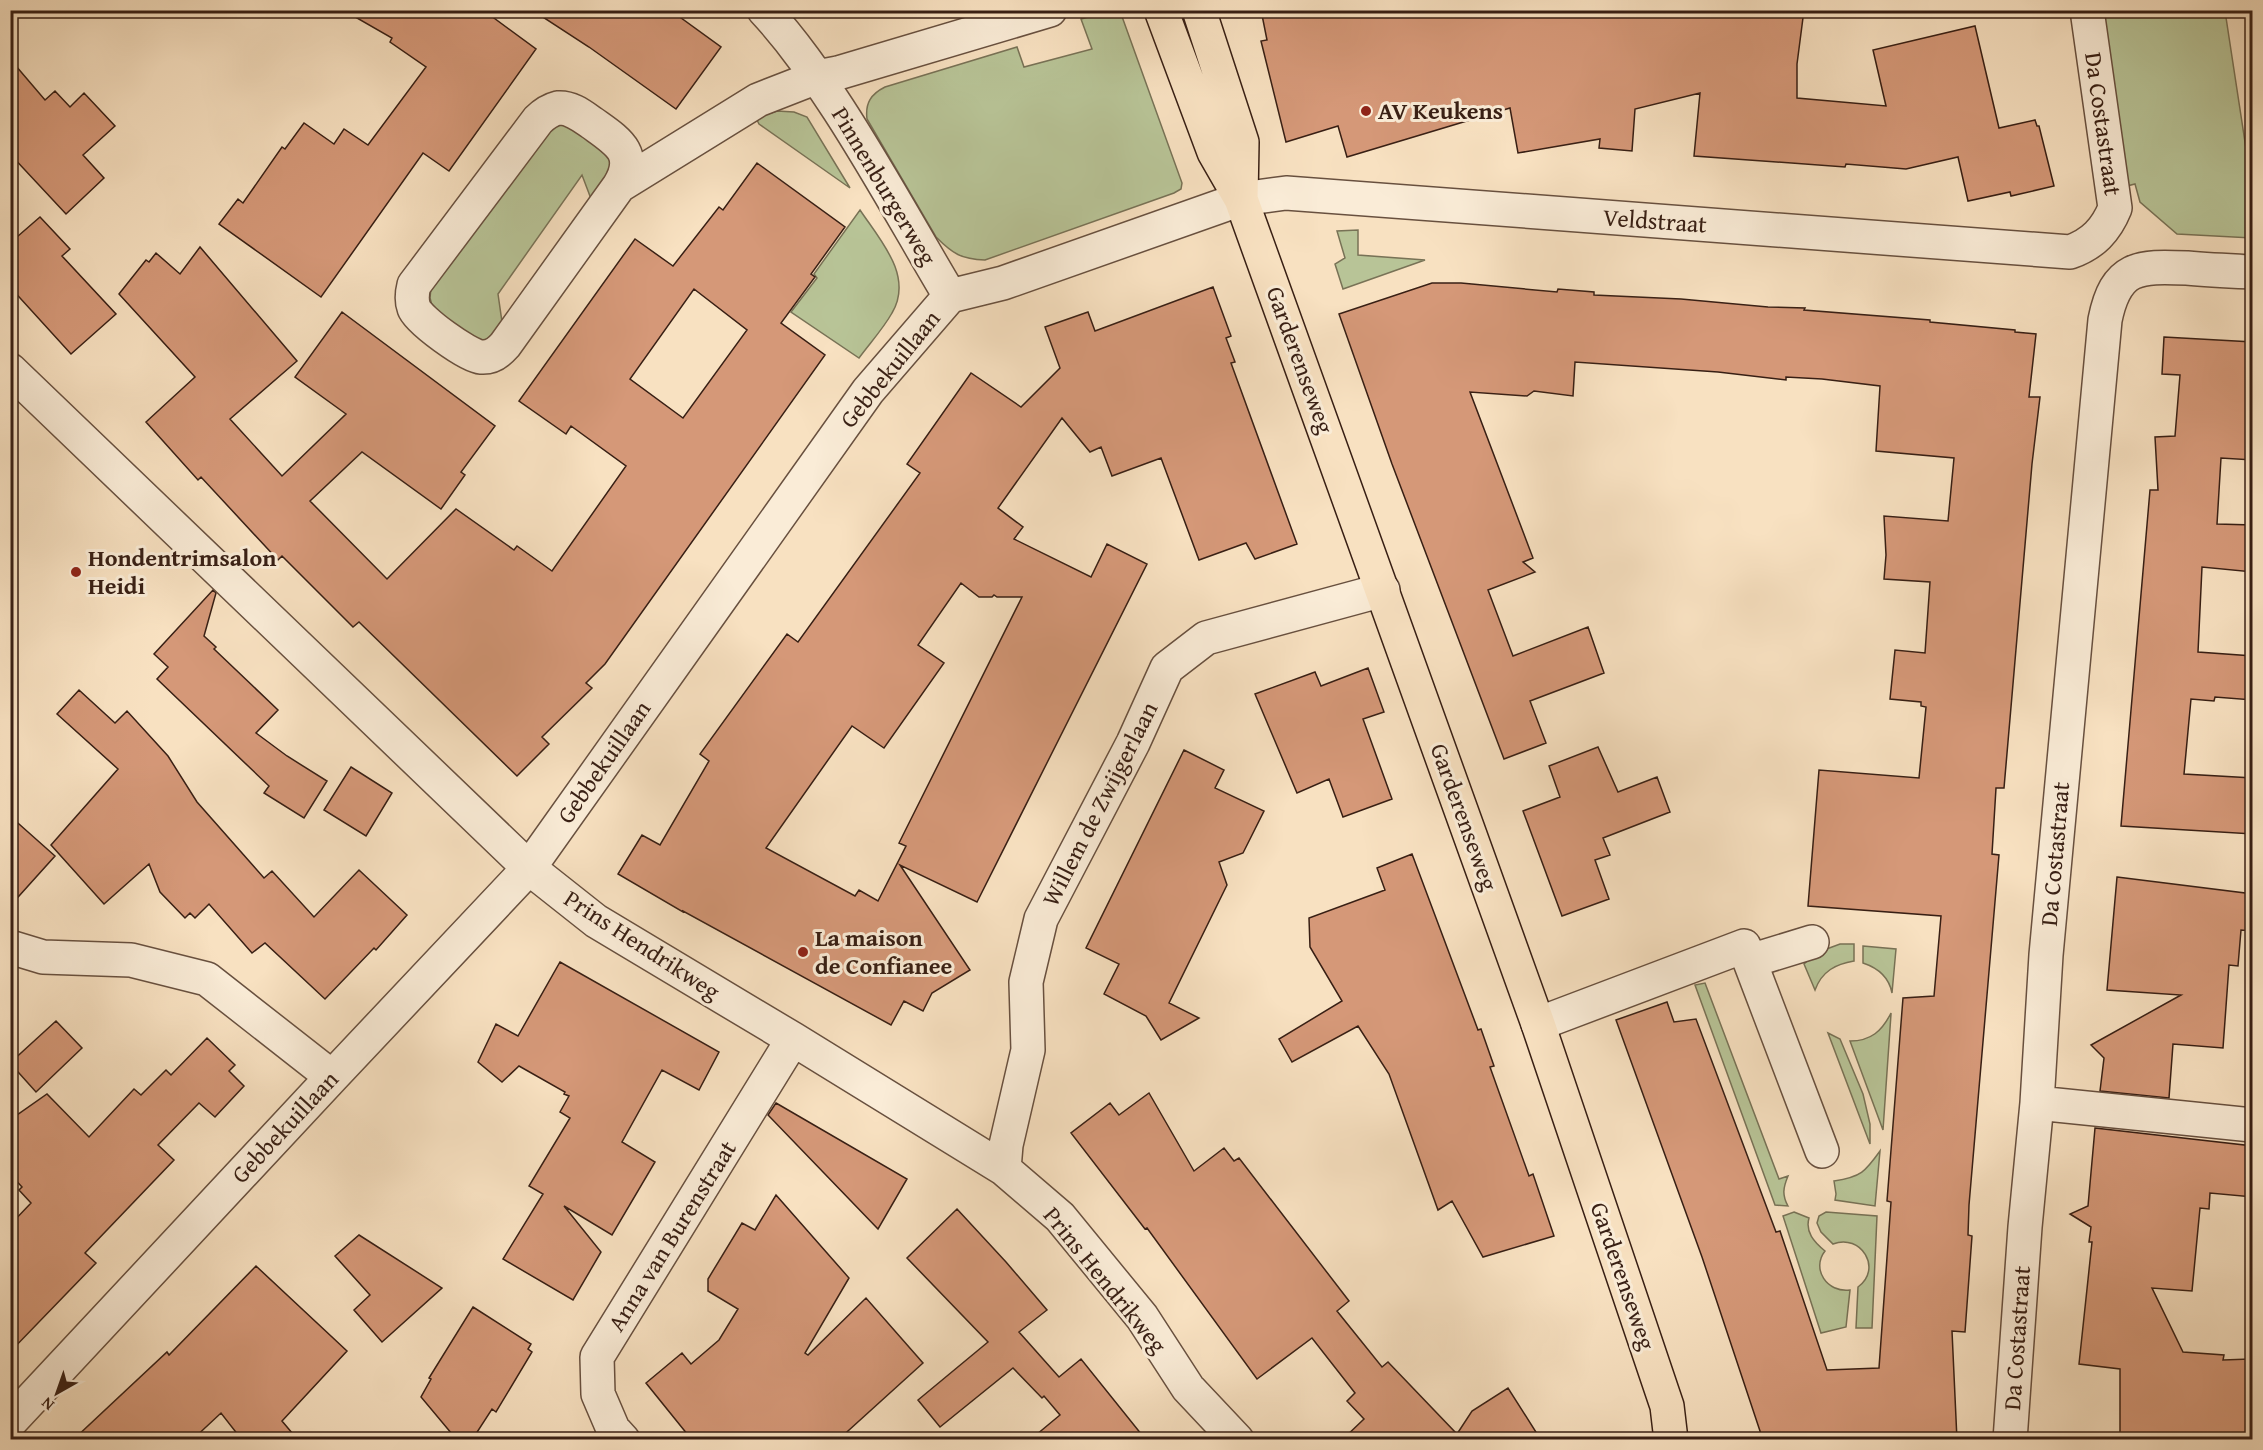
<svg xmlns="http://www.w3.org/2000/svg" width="2263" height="1450" font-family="'Gentium Book Plus',serif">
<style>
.green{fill:#b8c497;stroke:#787256;stroke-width:1.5}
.building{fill:#d59878;stroke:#381f14;stroke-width:1.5;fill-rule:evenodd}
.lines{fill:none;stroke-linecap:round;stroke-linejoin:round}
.minor-casing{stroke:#68503f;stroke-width:36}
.major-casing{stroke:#381f14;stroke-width:36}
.minor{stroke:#faecd7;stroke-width:33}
.major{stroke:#f8e1c1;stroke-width:33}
.poi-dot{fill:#8f2418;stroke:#faecd7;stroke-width:2}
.labels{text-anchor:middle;stroke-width:6;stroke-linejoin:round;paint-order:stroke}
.poi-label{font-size:24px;font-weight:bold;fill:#381f14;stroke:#faecd7;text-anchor:start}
.street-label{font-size:24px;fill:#381f14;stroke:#faecd7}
</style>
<rect width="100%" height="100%" fill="#f8e1c1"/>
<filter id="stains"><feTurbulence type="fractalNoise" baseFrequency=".00333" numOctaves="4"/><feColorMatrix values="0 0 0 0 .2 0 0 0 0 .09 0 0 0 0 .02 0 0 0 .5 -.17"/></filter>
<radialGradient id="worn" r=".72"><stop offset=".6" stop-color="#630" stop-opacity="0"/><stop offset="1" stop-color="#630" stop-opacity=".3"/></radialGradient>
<!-- green -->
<path class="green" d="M1099,11H1120L1182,183L1181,189L1174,193L985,260C961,259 953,254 936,237L867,119C865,103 871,94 885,87L1017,47L1024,67L1092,49L1081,19L1100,14Z
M2100,11H2225L2252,188V238L2177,234L2140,202L2135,184L2127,186Z
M777,111L794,112L807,117L850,188L759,124L756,118Z
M558,124C578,125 602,147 612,163L593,204L582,175L498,294L503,329L485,342L475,341L433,309L430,298L431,288L531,147Z
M860,210C880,240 914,276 892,313C883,329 870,343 859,358L791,312L817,278L814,274Z
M1358,230V255L1425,260L1343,289L1335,264L1345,258L1337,231Z
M1840,944H1854V961C1836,964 1822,971 1815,990L1804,964L1816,953Z
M1863,946L1896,949L1892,993C1889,977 1878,968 1863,963Z
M1705,983L1779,1179L1788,1176C1783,1188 1782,1195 1788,1206L1775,1205L1695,985Z
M1891,1013V1014L1883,1130L1850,1041C1871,1041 1882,1031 1891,1013Z
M1828,1033L1840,1039L1863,1094L1870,1124V1144Z
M1880,1151L1875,1206L1835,1200L1836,1194L1834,1181C1861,1177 1865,1172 1880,1151Z
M1794,1212L1809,1218C1805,1232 1814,1242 1825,1251C1811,1269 1827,1293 1850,1290L1846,1327L1821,1333L1783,1216Z
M1826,1212L1877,1216L1872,1328H1856L1858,1287C1883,1269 1861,1233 1833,1244L1821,1232L1817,1223L1819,1216Z"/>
<!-- building -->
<path class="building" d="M343,10H483L536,49L449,171L423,153L321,297L219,224L238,199L243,203L282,147L285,149L304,123L334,144L344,129L368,145L426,67L390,42L392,38Z
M532,10H670L721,47L676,109L589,47Z
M1261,10H1804L1797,64V98L1886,106L1873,50L1975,26L1999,128L2035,120L2037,126H2039L2054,186L2011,196L2010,192L1968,201L1958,157L1906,169L1846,164L1845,167L1694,156L1700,93L1635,109L1632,151L1599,148L1600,139L1518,153L1510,108L1347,157L1338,126L1286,142L1261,41L1267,40Z
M10,59L45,100L55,91L70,107L84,93L115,126L83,155L104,178L66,214L10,154Z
M757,163L845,227L811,274L815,277L781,323L825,355L605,664L586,683L592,688L542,737L549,744L517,776L359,622L353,627L282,556L278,560L201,477L198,480L146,422L195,377L119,294L146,260L149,262L156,253L180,274L200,247L297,361L230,419L282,476L346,414L295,377L342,312L495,426L461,472L465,475L441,509L362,452L310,501L387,579L456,509L514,550L517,546L552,571L626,466L571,426L566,434L519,401L635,239L673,266L719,207L723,210ZM694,289L747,330L683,418L630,379Z
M40,217L70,249L62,256L116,314L71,354L10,287V243Z
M1432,283H1461L1557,292L1558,289L1594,292V295L1681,299L1768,307L1805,308L1804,310L1930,320V322L2015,330V332L2036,334L2029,397H2040L2032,464L2004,788H1996L1992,854L1999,855L1969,1205L1968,1235L1972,1236L1965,1332L1952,1331L1957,1440H1763L1702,1257L1616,1020L1667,1002L1674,1022L1696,1019L1776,1232L1780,1231L1827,1370L1879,1368L1891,1202L1887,1201L1903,998L1934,996L1941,916L1808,906L1819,770L1919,778L1926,707L1921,706V702L1890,699L1895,650L1925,653L1930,582L1884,579L1886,555L1884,516L1948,521L1954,458L1876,451L1880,386L1822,379L1786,377V380L1718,372L1575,362L1573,396L1534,391L1527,396L1470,392L1533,558L1523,562L1535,572L1488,590L1513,656L1588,627L1604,673L1530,701L1546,743L1504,759L1392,464L1339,314Z
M1213,287L1231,336L1226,338L1235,362L1231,363L1297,544L1255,559L1246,543L1199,560L1161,458L1112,476L1101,447L1090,452L1062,418L998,508L1023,527L1014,539L1091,577L1107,544L1147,564L977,902L900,865L970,970L932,993L923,1011L904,1001L891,1025L683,911V912L618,874L642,835L660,845L709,761L700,754L787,634L798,642L920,473L907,464L971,373L1021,407L1060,368L1045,327L1088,312L1095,331ZM961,583L979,597H992L994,595L997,597H1022L899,843L906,846L878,901L859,890L855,896L766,848L852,726L884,748L944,663L918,645Z
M2164,337L2253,342V460L2221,458L2217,524L2253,525V572L2202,567L2198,652L2253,656V700L2215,697L2214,701L2191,699L2184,774L2253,778V834L2121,826L2150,490H2158L2155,437L2175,436L2180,375L2162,374Z
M213,590L216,593L204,636L216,647L214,649L278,710L256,733L287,756L327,781L304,818L264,793L269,786L157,679L168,667L154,654Z
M1368,668L1384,712L1363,719L1392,799L1343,817L1329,779L1297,793L1255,694L1315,672L1321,686Z
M79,690L115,723L127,711L168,756L197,802L264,878L272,871L314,917L359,870L407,915L376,950L374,948L325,999L265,943L252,953L209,904L195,918L190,913L185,918L160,892L149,864L104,904L51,845L118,769L57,714Z
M1598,747L1618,792L1657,777L1670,812L1603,838L1610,855L1595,860L1609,899L1562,916L1523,811L1560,797L1549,766Z
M1184,750L1224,770L1215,788L1264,811L1243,853L1219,862L1227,885L1169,1003L1199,1018L1161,1040L1146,1016L1104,994L1119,964L1086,948Z
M351,767L392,793L366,836L324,810Z
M10,816L55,856L10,906Z
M1412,854L1478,1030L1481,1029L1494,1066L1490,1067L1529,1176L1533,1174L1554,1236L1483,1257L1452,1201L1438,1210L1389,1074L1358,1026L1292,1062L1279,1039L1342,1001L1310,947L1309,918L1385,890L1377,868Z
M2117,877L2253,894V931L2241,930L2238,966L2229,965L2223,1048L2173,1044L2169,1098L2100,1091L2104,1058L2091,1045L2181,995L2107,990Z
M560,962L719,1052L699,1090L662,1070L622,1142L655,1162L612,1235L564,1206L601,1252L573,1300L503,1259L543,1194L529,1186L570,1118L560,1112L569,1096L564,1094L565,1092L519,1066L502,1082L478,1062L496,1024L518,1036Z
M56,1021L82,1048L36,1092L10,1063Z
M207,1038L235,1065L229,1071L244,1086L215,1117L199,1103L158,1145L174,1160L85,1253L96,1263L10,1352V1225L31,1203L19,1190L22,1187L10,1174V1120L47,1094L89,1137L134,1089L141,1095L166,1070L171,1075Z
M1149,1093L1194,1171L1224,1148L1234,1161L1239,1158L1349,1301L1337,1311L1382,1367L1388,1362L1457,1434L1472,1411L1508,1388L1541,1440H1342L1364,1419L1347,1401L1355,1393L1312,1338L1257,1379L1147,1228L1145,1229L1071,1133L1110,1103L1119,1115Z
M776,1103L907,1179L878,1229L768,1115Z
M2095,1128L2253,1146V1197L2210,1193L2209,1209L2200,1208L2192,1291L2152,1288L2183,1352L2224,1355L2223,1360L2250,1359L2251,1377H2253V1440H2120V1369L2079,1364L2092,1242H2089L2091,1227L2070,1214L2088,1206Z
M776,1195L849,1278L805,1353L808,1355L866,1298L923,1363L838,1440H692L646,1383L682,1353L691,1364L719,1340L738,1309L708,1291V1279L742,1223L755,1230Z
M957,1209L1006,1262L1047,1310L1019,1332L1059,1377L1081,1359L1146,1440H1030L1060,1415L1044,1396L1042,1398L1013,1368L940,1427L918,1400L988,1342L907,1258Z
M359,1235L442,1288L382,1342L354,1310L370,1295L335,1256Z
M256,1266L347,1351L282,1421L298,1440H242L221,1413L192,1440H73L167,1352L169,1355Z
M473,1307L531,1344L528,1349L532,1352L496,1412L492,1409L472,1440H457L421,1397L431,1379L429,1378Z"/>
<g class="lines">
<!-- minor casing -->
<g class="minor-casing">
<path id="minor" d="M764,10C793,41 816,75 839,110C878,170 913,234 950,296
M619,186C639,153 617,141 592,123C582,116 571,107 558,108C550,110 543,115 538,120L414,285C412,293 411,300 414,308C418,320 468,356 481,357C491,358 498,353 505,345L619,186L758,100L817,77L838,73L1050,10
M10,370L529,868L596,921L793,1039L1004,1169L1060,1217L1142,1317L1188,1388L1237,1440
M10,947L43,957L131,960L207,979L332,1077
M1750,961L1812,942
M1538,1024L1744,946L1822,1151
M2037,1103L2252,1125
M1004,1169L1006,1145L1028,1050L1026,982L1041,919L1133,743L1167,668L1206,638L1383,590
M10,1422L332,1077L529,868L868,391L950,296L1003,283L1241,199L1286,193L2070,252C2093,244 2106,230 2115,208L2087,10
M623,1440L613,1429L598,1394L597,1357L793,1039
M2010,1440L2025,1227L2037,1103L2046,955L2105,320C2116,266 2138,266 2187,268C2209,270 2231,271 2252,272"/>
</g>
<!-- major casing -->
<g class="major-casing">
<path id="major" d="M1161,10L1214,152L1241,199L1538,1024L1667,1406L1671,1440
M1199,10L1242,142L1241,199"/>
</g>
<!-- minor -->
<use href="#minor" class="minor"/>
<!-- major -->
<use href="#major" class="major"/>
</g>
<!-- markers -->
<g class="poi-dot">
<circle cx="1366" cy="111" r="6"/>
<circle cx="76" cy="572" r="6"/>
<circle cx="803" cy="952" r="6"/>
</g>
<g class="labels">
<!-- poi labels -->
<g class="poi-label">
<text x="1378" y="119">AV Keukens</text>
<text x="88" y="566">Hondentrimsalon<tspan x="88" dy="28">Heidi</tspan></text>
<text x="815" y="946">La maison<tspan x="815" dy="28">de Confianee</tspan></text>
</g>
<!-- street labels -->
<g class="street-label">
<text transform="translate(2103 124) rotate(82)" y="8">Da Costastraat</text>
<text transform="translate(884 186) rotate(59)" y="8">Pinnenburgerweg</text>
<text transform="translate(1655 221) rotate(4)" y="8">Veldstraat</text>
<text transform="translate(1300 360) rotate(70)" y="8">Garderenseweg</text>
<text transform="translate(890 369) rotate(-51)" y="8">Gebbekuillaan</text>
<text transform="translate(604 762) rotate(-55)" y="8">Gebbekuillaan</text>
<text transform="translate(1100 804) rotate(-63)" y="8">Willem de Zwijgerlaan</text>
<text transform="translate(1464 817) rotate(70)" y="8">Garderenseweg</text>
<text transform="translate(2055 854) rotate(-85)" y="8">Da Costastraat</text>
<text transform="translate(642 945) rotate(33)" y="8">Prins Hendrikweg</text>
<text transform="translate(285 1127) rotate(-47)" y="8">Gebbekuillaan</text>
<text transform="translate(672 1236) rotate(-58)" y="8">Anna van Burenstraat</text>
<text transform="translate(1623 1276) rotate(71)" y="8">Garderenseweg</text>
<text transform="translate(1105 1280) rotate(51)" y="8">Prins Hendrikweg</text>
<text transform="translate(2017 1338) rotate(-86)" y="8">Da Costastraat</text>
</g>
</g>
<!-- margin -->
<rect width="2263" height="1450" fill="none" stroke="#f8e1c1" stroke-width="36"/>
<rect x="12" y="12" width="2239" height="1426" fill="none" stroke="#381f14" stroke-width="3"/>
<rect x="18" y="18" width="2227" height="1414" fill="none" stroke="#381f14" stroke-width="1.5"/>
<!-- north arrow -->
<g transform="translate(57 1393) rotate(220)" stroke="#faecd7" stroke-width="4.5" paint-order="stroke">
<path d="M0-4.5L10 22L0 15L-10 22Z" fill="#381f14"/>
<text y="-9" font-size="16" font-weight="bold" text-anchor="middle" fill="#381f14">N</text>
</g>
<rect width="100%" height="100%" filter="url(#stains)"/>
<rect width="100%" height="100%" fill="url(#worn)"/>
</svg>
